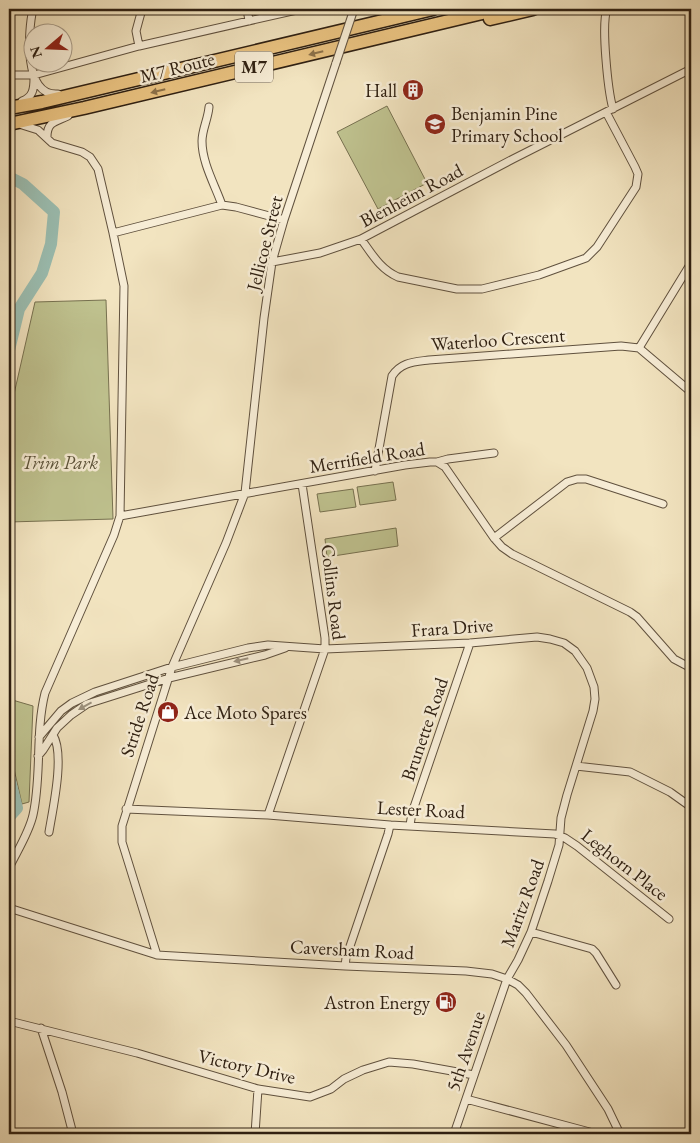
<svg xmlns="http://www.w3.org/2000/svg" width="700" height="1143" font-family="'EB Garamond',serif">
<style>
.green{fill:#bfc28f;stroke:#777150}
.lines{fill:none;stroke-linecap:round;stroke-linejoin:round}
.river{stroke:#9bbfb3;stroke-width:12}
.street-casing{stroke:#60513e;stroke-width:9}
.highway-casing{stroke:#2f2012;stroke-width:15}
.street{stroke:#f7edd6;stroke-width:7}
.highway{stroke:#e9c280;stroke-width:12}
.street-bridge-casing{stroke:#60513e;stroke-width:9;stroke-linecap:butt}
.street-bridge{stroke:#f7edd6;stroke-width:7}
.oneway{fill:#8c7149}
.oneway2{fill:#9d917e}
.labels{text-anchor:middle;stroke-width:5;stroke-linejoin:round;paint-order:stroke}
.shield{fill:#f7edd6;stroke:#6b5e4d;stroke-width:1}
.shield-label{font-size:18px;font-weight:bold;fill:#2f2012}
.street-label{font-size:19px;fill:#2f2012;stroke:#f7edd6}
.poi-label{font-size:19px;fill:#2f2012;stroke:#f7edd6;text-anchor:end}
.park-label{font-size:19px;font-style:italic;fill:#5a5138;stroke:#f7edd6}
</style>
<rect width="100%" height="100%" fill="#f2e4c0"/>
<filter id="stains"><feTurbulence type="fractalNoise" baseFrequency=".004" numOctaves="4"/><feColorMatrix values="0 0 0 0 .2 0 0 0 0 .09 0 0 0 0 .02 0 0 0 .5 -.17"/></filter>
<radialGradient id="worn" r=".72"><stop offset=".6" stop-color="#630" stop-opacity="0"/><stop offset="1" stop-color="#630" stop-opacity=".3"/></radialGradient>
<!-- green -->
<path class="green" d="M387,106L427,183L378,209L337,132Z
M106,300L113,519L9,522V416L35,302Z
M393,482L396,500L360,505L357,487Z
M353,489L356,507L320,512L317,494Z
M396,528L398,546L327,557L325,539Z
M9,699L33,706L29,802L22,804L9,747Z"/>
<g class="lines">
<!-- river -->
<path class="river" d="M9,177L23,184L54,212L51,244L42,273L19,309L9,350
M9,777L17,808L9,817"/>
<!-- street casing -->
<g class="street-casing">
<path id="street" d="M33,9C28,30 23,97 58,94
M247,9L249,21
M607,9C601,25 608,91 613,109
M139,46L136,31L142,9
M9,75H34L139,46L301,9
M22,101C33,97 34,89 34,78
M209,107C208,119 202,130 202,141C202,163 215,185 222,205
M47,137C47,122 55,122 68,116
M113,233L222,205L236,207L284,220
M361,239C372,254 380,269 398,277L457,289H482L539,275L586,258L597,247L636,187L638,174L635,167L606,112
M272,262L320,253L361,239L513,159L691,69
M639,348L691,263
M437,462L448,459L494,453
M375,471L392,376C401,362 414,362 429,360L621,346L639,348L691,392
M120,516L405,465L430,462H437L445,467L494,538L502,547L512,554L630,612L637,617L674,659L691,668
M494,538L567,482L577,479H586L663,504
M39,737L61,711L72,703L95,692L172,667L248,648L268,645L325,649L470,643L537,637L550,639L564,643L575,651L587,668L594,687L595,699L593,711L567,795L561,818L559,845L548,881L531,932L518,960L507,979L454,1134
M38,756L43,750L57,728L71,715L87,704L169,678L265,655L285,648
M576,766L630,772L670,792L691,807
M126,809L268,815L390,825L555,834L565,838L577,846L669,919
M268,815L325,649V638L302,484
M410,825L412,813L470,643
M49,832C53,808 65,754 53,735
M9,868C17,851 29,833 33,815C42,775 35,733 45,693L114,535L120,516L124,286L113,233L98,169L90,157L82,152L52,143L38,130L22,125
M9,908L157,955L345,966L466,971L492,974L507,979L518,985L526,993L566,1045L608,1109L620,1134
M531,932L592,949L596,953L616,985
M157,955L122,842V826L172,667L226,543L245,493L264,318L272,262L284,220L336,63
M345,966L346,958L388,834L390,825
M9,1021L137,1053L258,1089L310,1097L331,1089L344,1079L363,1070L389,1062L413,1064L474,1075
M41,1028L62,1092L73,1134
M466,1099L597,1134
M255,1134L258,1089"/>
</g>
<!-- highway casing -->
<g class="highway-casing">
<path id="highway" d="M490,19L533,9
M9,108L42,102L433,9
M9,124L84,108L499,9"/>
</g>
<!-- street -->
<use href="#street" class="street"/>
<!-- highway -->
<use href="#highway" class="highway"/>
<!-- street-bridge casing -->
<g class="street-bridge-casing">
<path id="street-bridge" d="M336,63L354,9"/>
</g>
<!-- street-bridge -->
<use href="#street-bridge" class="street-bridge"/>
</g>
<!-- one-way arrows -->
<defs><path id="oneway-solid" d="M-6-.8H1V-3.2L6.5 0L1 3.2V.8H-6Z" transform="scale(1.25)"/></defs>
<g class="oneway">
<use href="#oneway-solid" transform="translate(316 53) rotate(166)"/>
<use href="#oneway-solid" transform="translate(158 91) rotate(166)"/>
</g>
<g class="oneway2">
<use href="#oneway-solid" transform="translate(241 660) rotate(167)"/>
<use href="#oneway-solid" transform="translate(85 706) rotate(151)"/>
</g>
<!-- icons -->
<defs>
<g id="building-disc" transform="scale(1.125)"><circle r="9.5" fill="#8f2418" stroke="#f7edd6"/><path d="M-4-6H4V6H1V3H-1V6H-4ZM-2.5-4.3h1.7v1.8h-1.7ZM.8-4.3h1.7v1.8H.8ZM-2.5-1h1.7V.8h-1.7ZM.8-1h1.7V.8H.8Z" fill="#fff"/></g>
<g id="school-disc" transform="scale(1.125)"><circle r="9.5" fill="#8f2418" stroke="#f7edd6"/><path d="M0-5L7-2L0 1L-7-2ZM-4 1L0 2.5L4 1V4Q0 6-4 4Z" fill="#fff"/></g>
<g id="shop-disc" transform="scale(1.125)"><circle r="9.5" fill="#8f2418" stroke="#f7edd6"/><path d="M-5-2.5h2.3a2.7 3.5 0 0 1 5.4 0H5L5.5 6h-11ZM-1.5-2.5h3a1.5 2.3 0 0 0-3 0Z" fill="#fff"/></g>
<g id="fuel-disc" transform="scale(1.125)"><circle r="9.5" fill="#8f2418" stroke="#f7edd6"/><path d="M-5.5-6h7V0h2V4h1.3V-2.5L3-4.5l.8-.8L6-3V5H2.5V1h-1V6h-7ZM-4.2-4.7v3.2H.2V-4.7Z" fill="#fff"/></g>
</defs>
<g fill-rule="evenodd">
<use href="#building-disc" x="413" y="90"/>
<use href="#school-disc" x="435" y="124"/>
<use href="#shop-disc" x="168" y="712"/>
<use href="#fuel-disc" x="446" y="1002"/>
</g>
<g class="labels">
<!-- shield labels -->
<rect class="shield" x="235" y="51.5" width="38" height="31" rx="4"/>
<g class="shield-label">
<text x="254" y="73">M7</text>
</g>
<!-- street labels -->
<g class="street-label">
<text transform="translate(177 67) rotate(-14)" y="7">M7 Route</text>
<text transform="translate(411 195) rotate(-28)" y="7">Blenheim Road</text>
<text transform="translate(264 243) rotate(-76)" y="7">Jellicoe Street</text>
<text transform="translate(498 339) rotate(-4)" y="7">Waterloo Crescent</text>
<text transform="translate(367 457) rotate(-9)" y="7">Merrifield Road</text>
<text transform="translate(334 592) rotate(83)" y="7">Collins Road</text>
<text transform="translate(452 627) rotate(-4)" y="7">Frara Drive</text>
<text transform="translate(139 715) rotate(-72)" y="7">Stride Road</text>
<text transform="translate(424 729) rotate(-71)" y="7">Brunette Road</text>
<text transform="translate(421 809) rotate(3)" y="7">Lester Road</text>
<text transform="translate(625 864) rotate(38)" y="7">Leghorn Place</text>
<text transform="translate(522 903) rotate(-70)" y="7">Maritz Road</text>
<text transform="translate(352 949) rotate(3)" y="7">Caversham Road</text>
<text transform="translate(465 1051) rotate(-71)" y="7">5th Avenue</text>
<text transform="translate(247 1066) rotate(13)" y="7">Victory Drive</text>
</g>
<!-- poi labels -->
<g class="poi-label">
<text x="397" y="97">Hall</text>
<text x="451" y="120" text-anchor="start">Benjamin Pine<tspan x="451" dy="22">Primary School</tspan></text>
<text x="184" y="719" text-anchor="start">Ace Moto Spares</text>
<text x="430" y="1009">Astron Energy</text>
</g>
<!-- park labels -->
<g class="park-label">
<text x="60" y="469">Trim Park</text>
</g>
</g>
<!-- margin -->
<rect width="700" height="1143" fill="none" stroke="#f2e4c0" stroke-width="30"/>
<rect x="10" y="10" width="680" height="1123" fill="none" stroke="#2f2012" stroke-width="2.5"/>
<rect x="15" y="15" width="670" height="1113" fill="none" stroke="#2f2012"/>
<!-- north arrow -->
<g transform="translate(48 48) rotate(251)"><circle r="24" fill="#f7edd6" stroke="#a79b88"/>
<path d="M0-4L9 19L0 12L-9 19Z" fill="#8f2418"/>
<text y="-8" font-size="14" font-weight="bold" text-anchor="middle" fill="#2f2012">N</text>
</g>
<rect width="100%" height="100%" filter="url(#stains)"/>
<rect width="100%" height="100%" fill="url(#worn)"/>
</svg>
